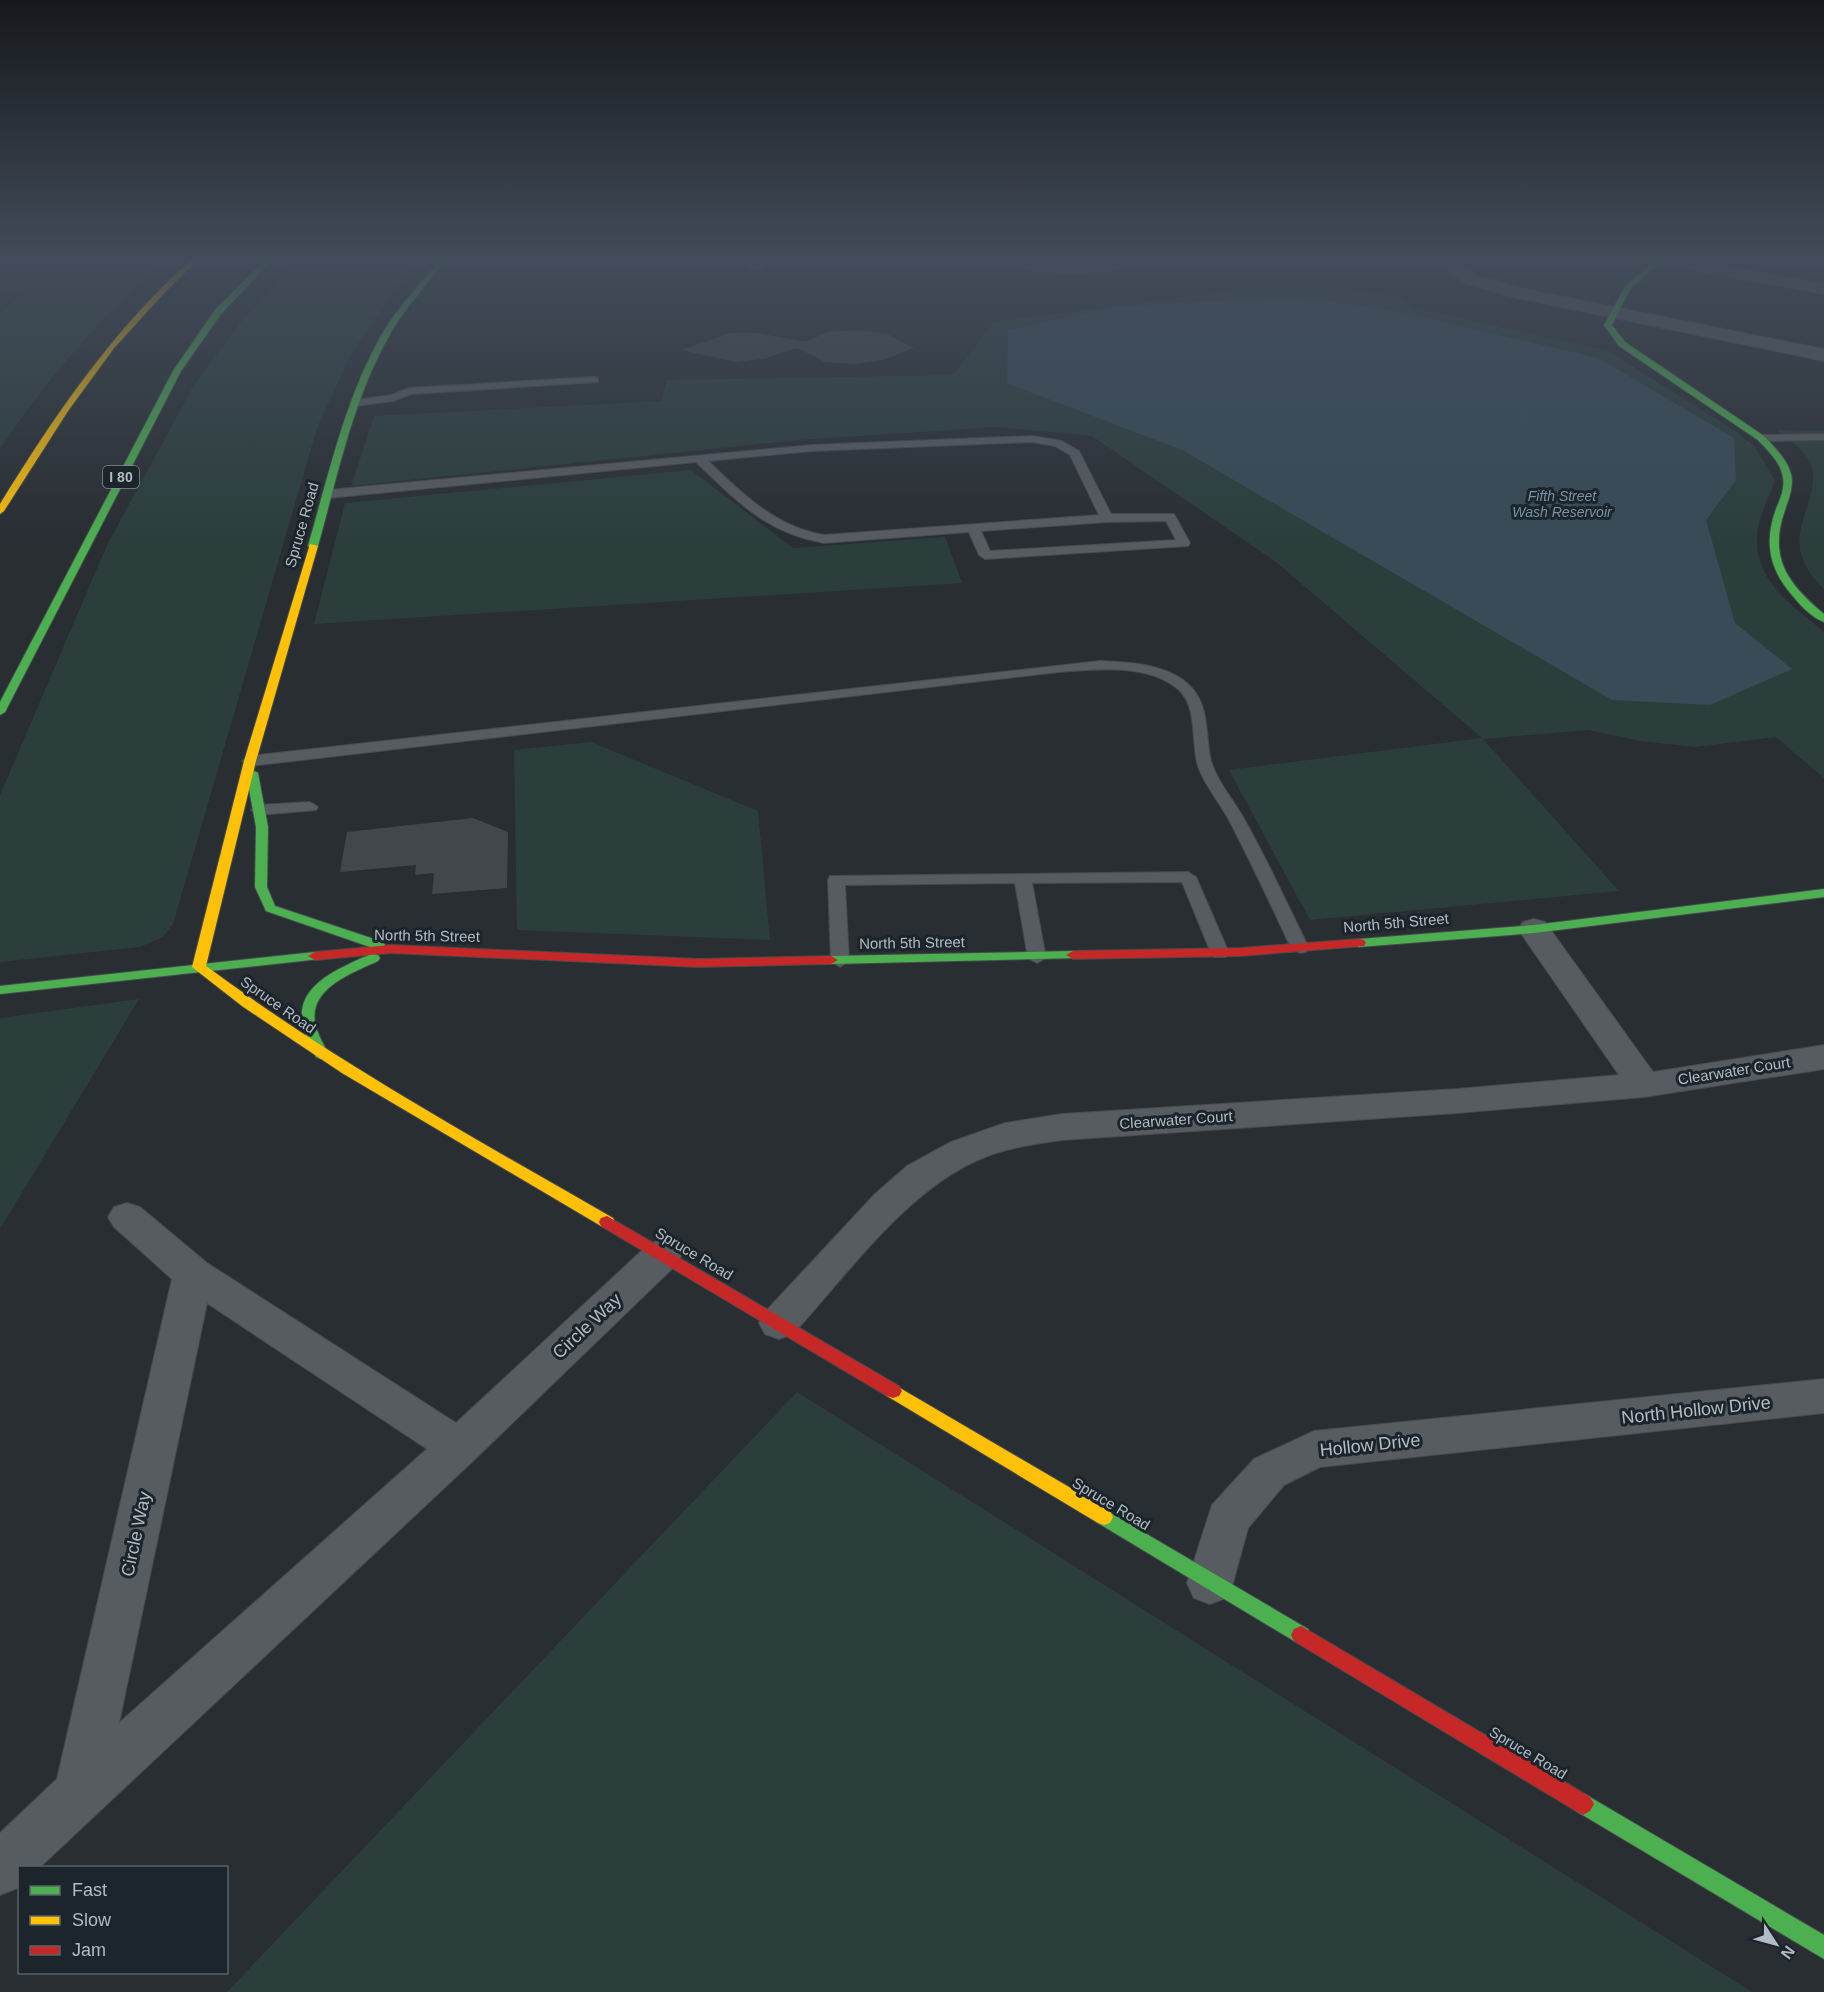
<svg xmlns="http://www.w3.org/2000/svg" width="1824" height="1992" font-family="Arial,sans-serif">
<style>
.green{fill:#2c3e3c}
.water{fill:#384b57}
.building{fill:#41474a}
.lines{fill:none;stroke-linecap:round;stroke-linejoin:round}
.lane-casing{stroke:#464a4d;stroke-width:2}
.street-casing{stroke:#464a4d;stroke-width:2}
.fast-casing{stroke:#464a4d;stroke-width:2}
.slow-casing{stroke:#464a4d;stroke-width:2}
.jam-casing{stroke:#464a4d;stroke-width:2}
.lane{fill:#575c61;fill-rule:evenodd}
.street{fill:#575c61;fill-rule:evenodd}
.fast{fill:#4caf50;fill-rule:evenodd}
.slow{fill:#ffc107;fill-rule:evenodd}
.jam{fill:#c62828;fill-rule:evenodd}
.labels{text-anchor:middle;stroke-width:6;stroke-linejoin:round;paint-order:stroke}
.shield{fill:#1c252c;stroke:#858e96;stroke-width:1.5}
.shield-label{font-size:14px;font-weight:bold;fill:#b2bbc3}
.far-water-label{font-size:14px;font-style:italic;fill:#7691a3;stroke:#1c252c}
.street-label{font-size:15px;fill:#b2bbc3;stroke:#1c252c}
.near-street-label{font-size:18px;fill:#b2bbc3;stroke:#1c252c}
</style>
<rect width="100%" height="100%" fill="#282e32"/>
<!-- green -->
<path class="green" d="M0,261H168C101,313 48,379 0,449V313L20,294L0,292Z
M297,261H420L392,293L350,356L317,428L173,924L163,937L140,947L0,962V795L107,545L194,385L241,322Z
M1256,287L1330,288L1396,295L1415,308L1608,351L1734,430L1755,447L1775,480C1770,496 1760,513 1758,528C1750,579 1790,603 1824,632V778L1776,737L1695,747L1640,741L1588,730L1483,739L1619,891L1310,920L1229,770L1482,738L1276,562L1092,436L997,427L799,440L351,486L374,416L661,401L667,380L953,375L994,322Z
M1777,430L1824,431V589C1770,538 1824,507 1811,463C1802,449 1789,440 1777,430Z
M691,470L793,548L945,537L962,583L314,624L345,503Z
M591,742L758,811L770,940L517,930L514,750Z
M139,999L0,1229V1018Z
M797,1392L1752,1992H227Z"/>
<!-- water -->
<path class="water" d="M1295,297L1391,310L1598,358L1734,438L1736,480L1706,520L1735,623L1792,669L1710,705L1612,700L1182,450L1007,383L1008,330L1114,307Z"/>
<!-- building -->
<path class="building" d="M858,330L887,334L914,348L883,360L855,364L825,362L797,348L763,359L736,362L681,350L731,333H757L806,342L827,332Z
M473,818L508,832L507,888L432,894L434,873L415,875L416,865L340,872L347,832Z"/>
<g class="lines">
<!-- lane casing -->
<g class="lane-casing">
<path id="lane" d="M594,377L598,378V382L411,394L393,401L356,406L351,403L356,400L391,395L409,388Z
M1824,434V440L1761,441L1755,438L1761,435Z
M1032,436L1062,441L1079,451L1111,514H1174L1190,543L1188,546L985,559L979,555L969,532L824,543C766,533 737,501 696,462L328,498L322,494L328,490L812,445ZM1032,442L1055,446L1070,455L1099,515L824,535C775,527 743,494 708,461L812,451ZM1166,521L1176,540L990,551L981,531L1107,522Z
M1100,661C1128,662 1170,664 1191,687C1210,707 1205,736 1211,761C1217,781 1232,798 1243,817C1267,859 1287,904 1309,948L1306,952L1300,953L1291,948C1271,905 1251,862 1229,820C1220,803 1206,787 1199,769C1190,745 1199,709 1179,690C1149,663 1096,669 1059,672L250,766L242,761L250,756Z
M310,802L318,807L316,810L259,815L251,810L259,805Z
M1188,872L1196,877L1229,953L1226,957H1214L1211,953L1182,882L1032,883L1046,958L1037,963L1028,958L1015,883L845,885L849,961L840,967L831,961L828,880L830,876Z"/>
</g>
<!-- street casing -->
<g class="street-casing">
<path id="street" d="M748,261H764L762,270H750Z
M999,261H1145L1143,264C1097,276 1047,276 1001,264Z
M1432,261H1452L1479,276L1525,289L1824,349V361L1517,298L1467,284Z
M1663,261H1698L1824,284V294L1671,266Z
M1534,919L1545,922L1653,1072L1824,1045V1069L1644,1097L1457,1113L1062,1140C1033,1144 1005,1148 978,1160C905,1192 846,1276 793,1334L779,1339L765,1334L759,1323L765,1312L875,1194L907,1166L951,1142L1005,1123L1062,1114L1457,1089L1619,1075L1518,929L1523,922Z
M127,1203L140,1207L207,1263L456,1423L649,1244L663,1239L677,1244L682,1254L677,1264L474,1460L39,1868H20V1887L0,1895V1833L57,1779L172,1279L114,1227L108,1217L114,1207ZM207,1303L427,1449L119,1723Z
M1824,1379V1413L1320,1467L1284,1485L1248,1528L1233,1583L1226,1598L1210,1604L1194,1598L1187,1583L1212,1505L1254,1459L1314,1431Z"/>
</g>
<!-- fast casing -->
<g class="fast-casing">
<path id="fast" d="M264,261H271L221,314L181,371L5,712L0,715V702L173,371L215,310Z
M439,261H445C427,285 405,307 390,334C353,399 338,474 318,546L310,548L308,546C329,474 345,399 382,334C398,307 420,285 439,261Z
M1654,261H1661L1630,289L1612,325L1625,342L1764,436C1774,447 1787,459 1791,474C1794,486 1789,498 1785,510C1768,558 1788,584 1824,614V622C1812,618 1800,605 1792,595C1769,569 1764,542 1776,509C1780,499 1785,489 1783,478C1781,462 1768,451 1758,440L1619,346L1604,325L1625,287Z
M252,770L258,773L268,827L267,887L275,906L383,942L385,945L383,948H373L266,911L255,887L256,827L246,773Z
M1824,889V897L1534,933L1359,947L1352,943L1359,939L1534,925Z
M1073,951L1078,952L1080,955L1078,958L831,964L824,960L831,956Z
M315,952L320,953L322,956L320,959L0,994V986Z
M373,954L378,955L380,958L378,961C352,973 309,988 315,1023C317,1034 324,1044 328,1054L321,1059L316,1057C293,1017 296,992 339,969C350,964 361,957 373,954Z
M1104,1509L1308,1629L1311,1635L1308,1641L1301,1644L1294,1641L1098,1523L1095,1517L1098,1511Z
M1583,1793L1824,1935V1959L1576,1811L1572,1804L1576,1797Z"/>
</g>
<!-- slow casing -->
<g class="slow-casing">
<path id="slow" d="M190,261H197L167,290L114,348L68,411L4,511L0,514V504C55,415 112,331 190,261Z
M310,544L318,546L256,761L206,966C334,1061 474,1138 613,1218L615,1222L613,1226L607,1228L601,1226L342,1073L242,1006L192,967L244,761Z
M893,1384L1110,1511L1113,1517L1110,1523L1104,1525L1098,1523L887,1396L884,1391L887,1386Z"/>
</g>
<!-- jam casing -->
<g class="jam-casing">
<path id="jam" d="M1359,939L1364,940L1366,943L1364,946L1240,956L1073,959L1066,955L1073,951L1240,948Z
M391,945L698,959L831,956L838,960L831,964L698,967L391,953L315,960L308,956L315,952Z
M607,1216L899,1386L902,1391L899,1396L893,1398L887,1396L601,1226L599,1222L601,1218Z
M1301,1626L1590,1797L1594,1804L1590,1811L1583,1815L1576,1811L1294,1641L1291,1635L1294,1629Z"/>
</g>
<!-- lane -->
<use href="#lane" class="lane"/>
<!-- street -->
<use href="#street" class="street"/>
<!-- fast -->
<use href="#fast" class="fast"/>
<!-- slow -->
<use href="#slow" class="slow"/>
<!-- jam -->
<use href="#jam" class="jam"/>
</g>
<!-- sky -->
<linearGradient id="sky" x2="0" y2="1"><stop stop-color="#16191c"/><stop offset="0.48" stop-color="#424c5a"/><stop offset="1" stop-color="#424c5a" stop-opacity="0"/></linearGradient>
<rect width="1824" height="540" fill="url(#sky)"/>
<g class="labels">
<!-- shield labels -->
<rect class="shield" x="103" y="466" width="36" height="22" rx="4.5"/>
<g class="shield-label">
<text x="121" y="482">I 80</text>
</g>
<!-- far-water labels -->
<g class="far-water-label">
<text x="1562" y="501">Fifth Street<tspan x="1562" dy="16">Wash Reservoir</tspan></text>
</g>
<!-- street labels -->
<g class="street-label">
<text transform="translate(302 525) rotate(-74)" y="5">Spruce Road</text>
<text transform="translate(1396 923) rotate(-5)" y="5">North 5th Street</text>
<text transform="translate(427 936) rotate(1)" y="5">North 5th Street</text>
<text transform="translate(912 943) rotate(-1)" y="5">North 5th Street</text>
<text transform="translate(278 1005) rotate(35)" y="5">Spruce Road</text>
<text transform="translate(1734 1071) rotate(-9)" y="5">Clearwater Court</text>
<text transform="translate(1176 1120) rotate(-4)" y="5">Clearwater Court</text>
<text transform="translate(694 1254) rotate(31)" y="5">Spruce Road</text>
<text transform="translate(1111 1504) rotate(31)" y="5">Spruce Road</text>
<text transform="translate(1528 1753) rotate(31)" y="5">Spruce Road</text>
</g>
<!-- near-street labels -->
<g class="near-street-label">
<text transform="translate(587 1326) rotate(-43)" y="6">Circle Way</text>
<text transform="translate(1696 1410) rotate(-6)" y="6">North Hollow Drive</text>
<text transform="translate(1370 1445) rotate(-6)" y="6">Hollow Drive</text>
<text transform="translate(136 1534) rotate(-78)" y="6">Circle Way</text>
</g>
</g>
<!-- legend -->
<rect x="18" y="1866" width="210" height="108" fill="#1c252c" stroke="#586168" stroke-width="1.5"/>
<rect x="30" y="1886" width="30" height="9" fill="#4caf50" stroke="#586168" stroke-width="1.5"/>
<text x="72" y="1896" font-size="18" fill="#b2bbc3">Fast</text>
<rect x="30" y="1916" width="30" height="9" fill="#ffc107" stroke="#586168" stroke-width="1.5"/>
<text x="72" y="1926" font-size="18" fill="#b2bbc3">Slow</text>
<rect x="30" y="1946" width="30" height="9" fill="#c62828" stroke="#586168" stroke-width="1.5"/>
<text x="72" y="1956" font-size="18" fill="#b2bbc3">Jam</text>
<!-- north arrow -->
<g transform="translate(1776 1944) rotate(126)" stroke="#1c252c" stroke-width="4.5" paint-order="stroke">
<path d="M0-4.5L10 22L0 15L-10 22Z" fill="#b2bbc3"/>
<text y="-9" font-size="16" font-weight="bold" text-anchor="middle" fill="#b2bbc3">N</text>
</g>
</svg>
